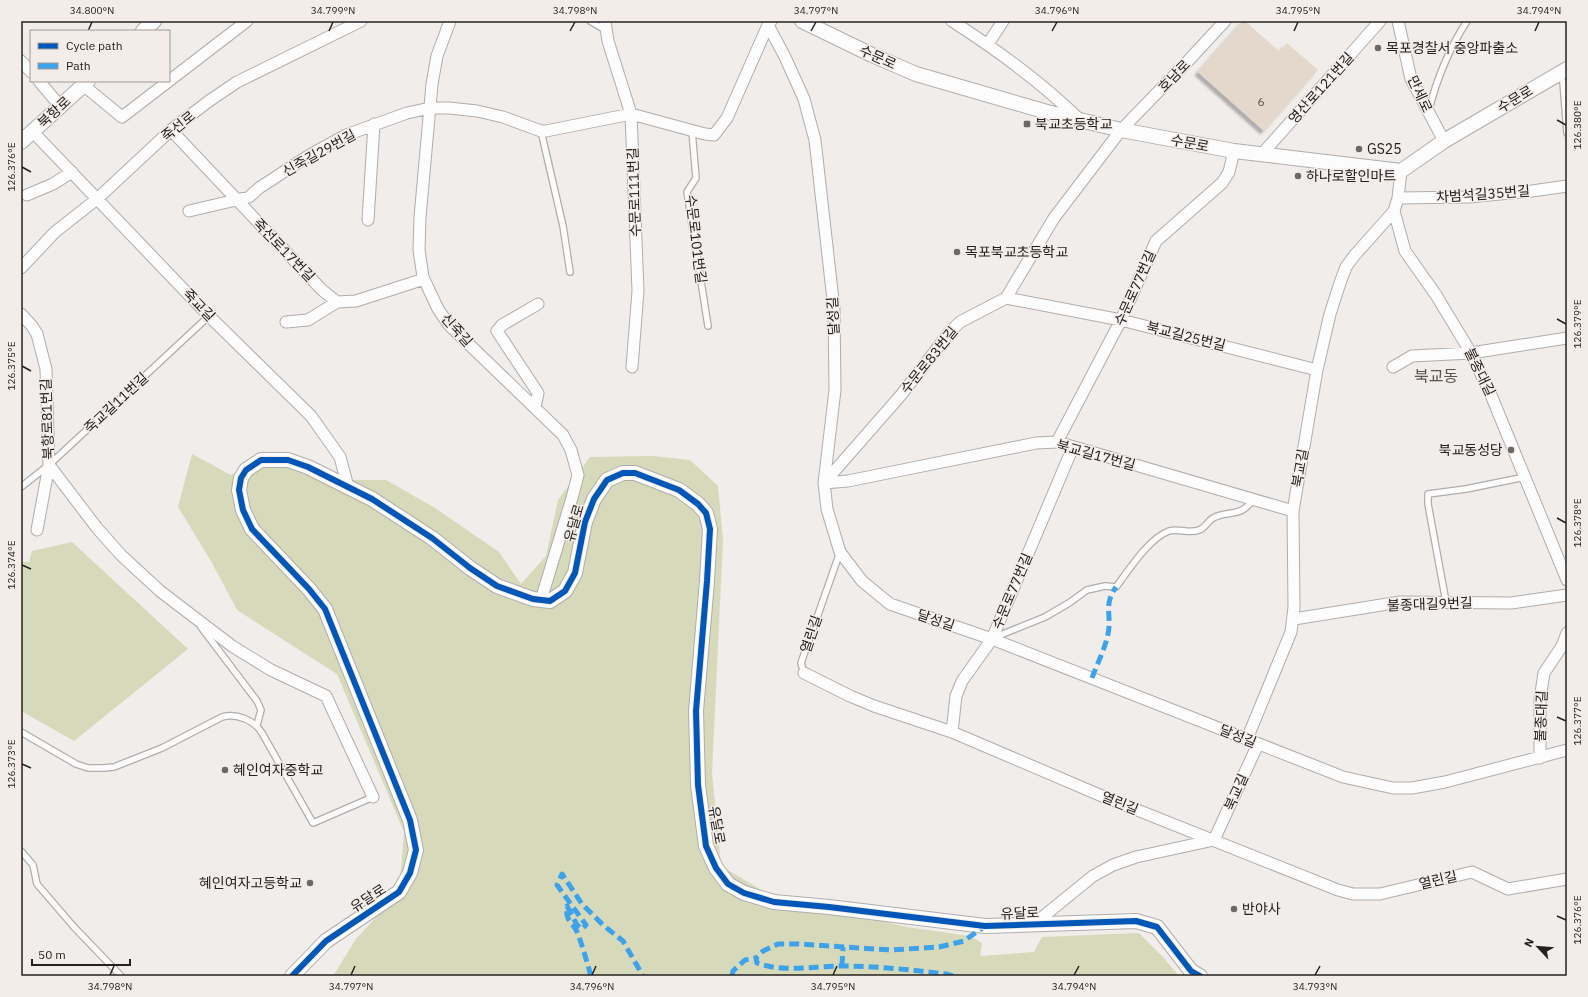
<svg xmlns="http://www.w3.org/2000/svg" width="1588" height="997" font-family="'IBM Plex Sans','Noto Sans KR',sans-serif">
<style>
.green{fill:#d6daba}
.building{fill:#e3d8cb;filter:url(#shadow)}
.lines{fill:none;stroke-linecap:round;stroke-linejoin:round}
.service-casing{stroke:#b0adac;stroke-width:8}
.minor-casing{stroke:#b0adac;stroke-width:13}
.tertiary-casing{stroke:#b0adac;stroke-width:16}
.service{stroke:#fdfcfc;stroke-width:5.5}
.minor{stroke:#fdfcfc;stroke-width:11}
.tertiary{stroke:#fdfcfc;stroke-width:14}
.quiet{stroke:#3ea2ea;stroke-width:5;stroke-dasharray:10 5;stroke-linecap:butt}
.cycleway-casing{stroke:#f3ece8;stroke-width:8}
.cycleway{stroke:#0057b8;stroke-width:6}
.ticks{fill:none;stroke:#242221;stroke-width:1.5}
.poi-dot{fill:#6b6968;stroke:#f3ece8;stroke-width:1.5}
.labels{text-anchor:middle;stroke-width:3;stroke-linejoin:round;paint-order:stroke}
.number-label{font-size:12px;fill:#54504c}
.poi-label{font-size:14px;fill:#242221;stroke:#f3ece8;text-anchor:start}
.street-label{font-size:14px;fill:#242221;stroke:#f3ece8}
.quarter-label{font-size:16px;fill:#5b5552;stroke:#f3ece8}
.neatline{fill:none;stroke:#242221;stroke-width:1.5}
.ticks-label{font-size:10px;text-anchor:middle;fill:#242221}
</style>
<defs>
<filter id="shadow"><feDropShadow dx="-3.5" dy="3.5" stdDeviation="1" flood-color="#0004"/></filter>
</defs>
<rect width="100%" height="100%" fill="#f0edeb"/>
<!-- green -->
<path class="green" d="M279,453L335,480H386L435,508L499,552L521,584L546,556L558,500L590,457L652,456L690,460L718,486L723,540L712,773L721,866L770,895L907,927L970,936L982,943L980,956L1034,952L1042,937L1139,933L1162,956L1179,976H333L356,939L399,892L404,832L337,674L237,610L211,561L178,507L192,454L231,475Z
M72,542L188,649L74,741L21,711V562H29L32,551Z"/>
<!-- building -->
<path class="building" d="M1243,21H1245L1280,52L1287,43L1318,70L1264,131L1198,72Z"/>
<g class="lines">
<!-- service casing -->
<g class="service-casing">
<path id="service" d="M590,21L607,31
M1558,74L1563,82L1567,133
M1429,110C1437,78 1449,49 1467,21
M541,131L563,226L570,272
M692,131L696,178L687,192L708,326
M21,487L49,465L209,316
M1446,602L1428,504V494L1466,489L1525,477
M201,627L257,701L261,710L257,725
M993,638L1045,617L1069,603L1087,590L1105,586L1116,587C1128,571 1149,538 1169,531C1178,528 1190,534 1199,530C1205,528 1208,521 1213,518C1228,510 1242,518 1253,499
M804,673L801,663L840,552
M21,732L76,764L88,768H103L114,767L162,748L222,717C237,713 254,720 262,733L313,823L373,797
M21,851L33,865L37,884L74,927L121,976"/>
</g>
<!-- minor casing -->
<g class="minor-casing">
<path id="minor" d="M450,21L437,56L432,84L420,217L419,250L423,277L438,309L449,325L563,435L571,450L578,475L572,498L541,600
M605,21L608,41L631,114L638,291L632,367
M771,21L768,25L785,57L804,99L815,140L834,309L835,390L824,483L827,509L840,552L862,581L890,604L992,639L1343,777L1393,788H1412L1445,782L1567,750
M952,21C997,50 1041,82 1079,119
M1398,21L1411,79L1444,141
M988,44L1003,21
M21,61L31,72
M39,81L60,106
M83,85L122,117L247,21
M171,130L322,290L337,302L356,301L424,279
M33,132L209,316L311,416L340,457L348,487
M1262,154L1380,21
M1401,171L1398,198L1394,211L1405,251L1436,295L1471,353L1491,395L1567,580
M27,195L53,184L72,172
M1398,198L1469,197L1532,191L1567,186
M189,211L249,197L259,188L308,156L346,135L407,113L430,108H449L477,111L503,117L541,131H546L631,114L705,134L714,135L727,118L768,25
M368,220L374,124
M21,268L55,232L97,199L171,130L209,101L237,82L361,21
M1006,298L1121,320L1317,370
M21,314L32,326L37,334L46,369L49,465L37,530
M286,322L308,320L337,302
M1393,367L1412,356L1471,353L1567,338
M535,408L538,393L497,331L502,325L538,304
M1057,442L1121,320L1156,241L1222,183L1229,172L1234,151
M49,465L97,528L121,555L160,591L232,646L271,670L326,696L373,797
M824,483L901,395L949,333L960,322L1006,298L1054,218L1121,130L1188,61L1225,21
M824,483L848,481L1036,443L1057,442L1293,511
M1294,619L1400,602L1511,603L1567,595
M804,673L850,696L874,706L952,732L1102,796L1338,890L1353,894H1380L1472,872L1508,889L1567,879
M952,732L956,696L962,681L992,639L1073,447
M1247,739L1291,632L1294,607L1293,511L1317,370L1330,314L1340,283L1346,267L1354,256L1394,211
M1540,758V699L1544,673L1562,646L1567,633
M1034,924L1093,876L1113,865L1136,857L1214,840L1258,744"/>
</g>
<!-- tertiary casing -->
<g class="tertiary-casing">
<path id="tertiary" d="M802,21L872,55L916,74L1047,112L1121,130L1234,151L1401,171L1444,141L1567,69
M143,31L154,21
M21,142L88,81
M292,976L326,941L399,892L410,873L416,850L410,820L325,609L309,589L252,529L243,510L239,490L241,478L246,470L261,460H288L308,467L372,499L432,538L470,568L497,586L533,599L550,601L565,591L575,573L585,522L594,499L607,480L623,473H635L679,490L698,504L706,513L710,529L707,581L696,711L698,785L706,846L716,868L728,884L744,893L774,902L829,907L985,926L1136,921L1157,927L1191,971L1200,976"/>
</g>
<!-- service -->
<use href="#service" class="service"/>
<!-- minor -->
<use href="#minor" class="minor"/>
<!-- tertiary -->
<use href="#tertiary" class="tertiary"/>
<!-- quiet -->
<path class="quiet" d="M1092,678C1097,664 1105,649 1108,634C1112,615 1103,605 1116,587
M842,966L843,947
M591,976C587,962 583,948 578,934C573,921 565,923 567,906L577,925L582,929L586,925L557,885L562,874L582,904L603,925L623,941L643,976
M732,976L733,971L745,960L756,958
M953,976L946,974C912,970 877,966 842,966C814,966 784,973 757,963L756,958L763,951L778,944H799L891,950L939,947L964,941L985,926"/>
<!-- cycleway casing -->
<g class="cycleway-casing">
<path id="cycleway" d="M292,976L326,941L399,892L410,873L416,850L410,820L325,609L309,589L252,529L243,510L239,490L241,478L246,470L261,460H288L308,467L372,499L432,538L470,568L497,586L533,599L550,601L565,591L575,573L585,522L594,499L607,480L623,473H635L679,490L698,504L706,513L710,529L707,581L696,711L698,785L706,846L716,868L728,884L744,893L774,902L829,907L985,926L1136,921L1157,927L1191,971L1200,976"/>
</g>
<!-- cycleway -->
<use href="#cycleway" class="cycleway"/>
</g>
<!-- ticks -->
<path class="ticks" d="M88,31L92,22M329,31L333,22M570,31L575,22M811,31L816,22M1052,31L1057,22M1294,31L1298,22M1535,31L1539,22M1557,120L1566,125M22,167L31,172M1557,319L1566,324M22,366L31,371M1557,518L1566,523M22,565L31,569M1557,717L1566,721M22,764L31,768M1557,916L1566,920M110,975L114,966M351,975L355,966M592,975L596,966M833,975L837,966M1074,975L1079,966M1315,975L1320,966"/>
<!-- markers -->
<g class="poi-dot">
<circle cx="1378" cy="48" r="4"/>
<rect x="1023" y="120" width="8" height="8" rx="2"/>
<circle cx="1359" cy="149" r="4"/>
<circle cx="1298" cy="176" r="4"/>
<circle cx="957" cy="252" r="4"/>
<circle cx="1511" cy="450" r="4"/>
<circle cx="225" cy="770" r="4"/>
<circle cx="310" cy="883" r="4"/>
<circle cx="1234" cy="909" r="4"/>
</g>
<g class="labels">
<!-- number labels -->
<g class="number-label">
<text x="1261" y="106">6</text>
</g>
<!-- poi labels -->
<g class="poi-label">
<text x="1386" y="53">목포경찰서 중앙파출소</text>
<text x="1035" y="129">북교초등학교</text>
<text x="1367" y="154">GS25</text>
<text x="1306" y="181">하나로할인마트</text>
<text x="965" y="257">목포북교초등학교</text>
<text x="1503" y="455" text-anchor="end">북교동성당</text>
<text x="233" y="775">혜인여자중학교</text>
<text x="302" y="888" text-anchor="end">혜인여자고등학교</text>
<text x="1242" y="914">반야사</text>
</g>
<!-- street labels -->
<g class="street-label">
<text transform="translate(878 57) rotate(24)" y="5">수문로</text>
<text transform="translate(1174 76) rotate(-46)" y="5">호남로</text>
<text transform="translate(1321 88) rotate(-48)" y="5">영산로121번길</text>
<text transform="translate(1420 94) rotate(65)" y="5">만세로</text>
<text transform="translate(1515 99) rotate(-31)" y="5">수문로</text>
<text transform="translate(54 112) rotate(-43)" y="5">북항로</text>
<text transform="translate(178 126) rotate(-39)" y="5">죽선로</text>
<text transform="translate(1190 143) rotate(11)" y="5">수문로</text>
<text transform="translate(319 153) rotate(-29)" y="5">신죽길29번길</text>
<text transform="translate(634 192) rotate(-92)" y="5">수문로111번길</text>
<text transform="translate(1483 194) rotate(-4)" y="5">차범석길35번길</text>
<text transform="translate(696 239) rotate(83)" y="5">수문로101번길</text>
<text transform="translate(284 250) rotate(46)" y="5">죽선로17번길</text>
<text transform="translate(1135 288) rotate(-66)" y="5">수문로77번길</text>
<text transform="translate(199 305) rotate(46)" y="5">죽교길</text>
<text transform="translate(833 316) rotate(-93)" y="5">달성길</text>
<text transform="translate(457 330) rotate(48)" y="5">신죽길</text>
<text transform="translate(1186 336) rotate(14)" y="5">북교길25번길</text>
<text transform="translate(929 360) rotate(-51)" y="5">수문로83번길</text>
<text transform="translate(1480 372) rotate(64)" y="5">불종대길</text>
<text transform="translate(116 403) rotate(-43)" y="5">죽교길11번길</text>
<text transform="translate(47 419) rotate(-92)" y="5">북항로81번길</text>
<text transform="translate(1096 455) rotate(15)" y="5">북교길17번길</text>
<text transform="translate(1300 468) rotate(-80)" y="5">북교길</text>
<text transform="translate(574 523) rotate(-74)" y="5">유달로</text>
<text transform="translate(1012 591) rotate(-67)" y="5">수문로77번길</text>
<text transform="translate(1430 604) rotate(-2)" y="5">불종대길9번길</text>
<text transform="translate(936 620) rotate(19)" y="5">달성길</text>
<text transform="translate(811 634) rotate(-71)" y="5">열린길</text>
<text transform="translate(1541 716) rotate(-88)" y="5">불종대길</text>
<text transform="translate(1238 736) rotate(22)" y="5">달성길</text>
<text transform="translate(1236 792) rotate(-66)" y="5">북교길</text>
<text transform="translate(1120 803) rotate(22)" y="5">열린길</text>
<text transform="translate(717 825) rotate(80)" y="5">유달로</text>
<text transform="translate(1438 880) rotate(-13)" y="5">열린길</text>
<text transform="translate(368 898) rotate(-33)" y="5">유달로</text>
<text transform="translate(1020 913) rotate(-2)" y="5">유달로</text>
</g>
<!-- quarter labels -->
<g class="quarter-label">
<text x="1436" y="382">북교동</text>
</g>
</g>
<!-- border -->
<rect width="1588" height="997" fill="none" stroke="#f3ece8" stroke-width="44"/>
<!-- legend -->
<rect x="30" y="30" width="140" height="52" fill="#f3ece8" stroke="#a09b98"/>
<rect x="38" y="43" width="20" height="6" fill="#0057b8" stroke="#a09b98"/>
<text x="66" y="50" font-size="12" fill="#242221">Cycle path</text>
<rect x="38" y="63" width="20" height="6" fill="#3ea2ea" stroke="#a09b98"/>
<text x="66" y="70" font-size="12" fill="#242221">Path</text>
<!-- north arrow -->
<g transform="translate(1538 947) rotate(296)" stroke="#f3ece8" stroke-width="3" paint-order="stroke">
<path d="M0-3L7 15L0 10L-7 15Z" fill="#242221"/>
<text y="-6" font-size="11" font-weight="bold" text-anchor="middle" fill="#242221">N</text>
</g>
<!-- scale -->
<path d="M32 959v6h98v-6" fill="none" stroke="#242221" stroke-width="2"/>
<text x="38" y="959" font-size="12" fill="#242221" stroke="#f3ece8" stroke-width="3" paint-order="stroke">50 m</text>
<rect x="22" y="22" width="1544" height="953" class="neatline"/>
<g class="ticks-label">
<text x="92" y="14">34.800°N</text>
<text x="333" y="14">34.799°N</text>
<text x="575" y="14">34.798°N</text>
<text x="816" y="14">34.797°N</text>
<text x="1057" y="14">34.796°N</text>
<text x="1298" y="14">34.795°N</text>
<text x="1539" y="14">34.794°N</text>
<text transform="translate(1577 125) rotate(-90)" y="4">126.380°E</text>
<text transform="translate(11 167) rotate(-90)" y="4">126.376°E</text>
<text transform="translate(1577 324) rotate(-90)" y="4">126.379°E</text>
<text transform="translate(11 366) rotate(-90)" y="4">126.375°E</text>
<text transform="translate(1577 523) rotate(-90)" y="4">126.378°E</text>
<text transform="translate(11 565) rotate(-90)" y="4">126.374°E</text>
<text transform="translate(1577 721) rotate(-90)" y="4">126.377°E</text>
<text transform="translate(11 764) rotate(-90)" y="4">126.373°E</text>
<text transform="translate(1577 920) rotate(-90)" y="4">126.376°E</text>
<text x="110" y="990">34.798°N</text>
<text x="351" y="990">34.797°N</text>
<text x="592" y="990">34.796°N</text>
<text x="833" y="990">34.795°N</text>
<text x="1074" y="990">34.794°N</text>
<text x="1315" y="990">34.793°N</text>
</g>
</svg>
